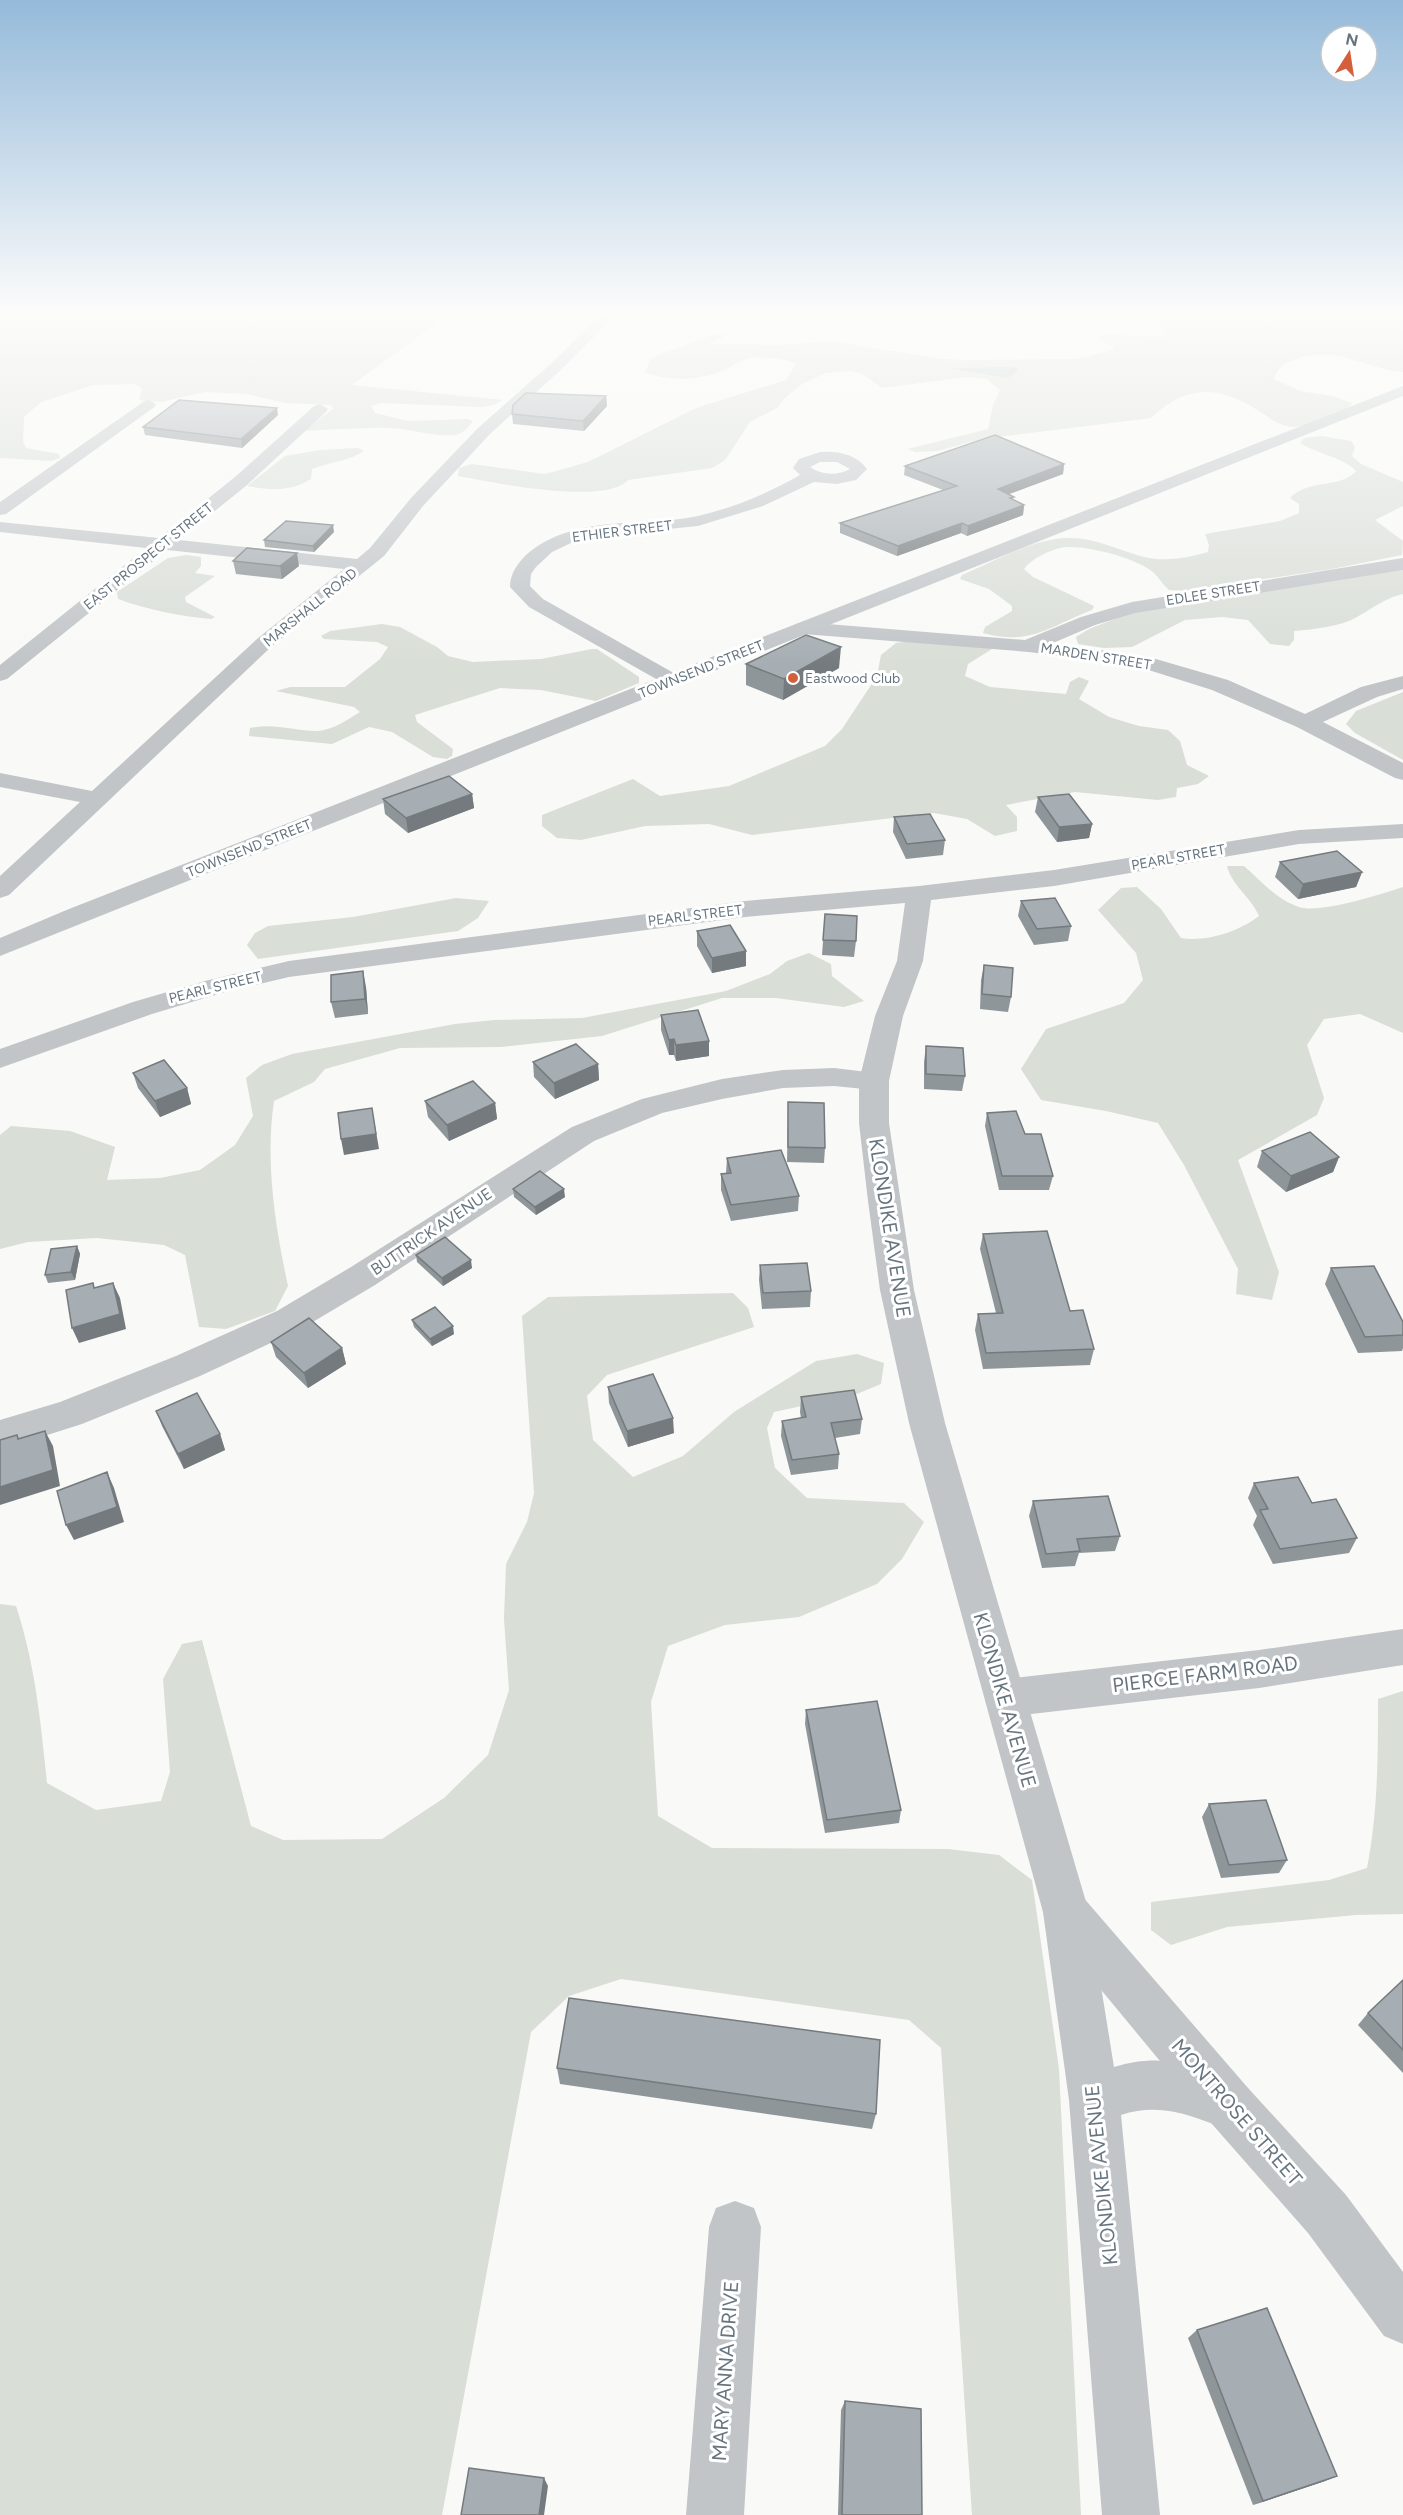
<svg xmlns="http://www.w3.org/2000/svg" width="1403" height="2515" font-family="Figtree,sans-serif">
<style>
.green{fill:#d9ded7}
.water{fill:#b8c2c6}
.lines{fill:none;stroke-linecap:round;stroke-linejoin:round}
.minor{fill:#c1c5c8;fill-rule:evenodd}
.tertiary{fill:#c1c5c8;fill-rule:evenodd}
.wall{fill:#8f969a}
.shaded-wall{fill:#747a7d}
.building{fill:#a6aeb3;stroke:#747a7d;stroke-width:1.5}
.poi-dot{fill:#d45f3c;stroke:#fff;stroke-width:2}
.labels{text-anchor:middle;stroke-width:6;stroke-linejoin:round;paint-order:stroke}
.far-street-label{font-size:14px;fill:#66757f;stroke:#fff}
.far-poi-label{font-size:14px;fill:#66757f;stroke:#fff;text-anchor:start}
.street-label{font-size:16px;fill:#66757f;stroke:#fff}
.near-street-label{font-size:20px;fill:#66757f;stroke:#fff}
</style>
<rect width="100%" height="100%" fill="#f9f9f7"/>
<!-- green -->
<path class="green" d="M0,314H449L352,385L503,400L494,405L481,407L381,403L371,406L375,413L408,421L468,419L473,421C468,427 463,434 455,435C434,437 412,429 391,428C362,427 332,430 303,431L333,409L331,405L285,403L247,394L205,392L161,402L139,400L142,389L135,384L93,385L41,402L24,417L23,442L26,448L59,454L60,458L51,461L0,458Z
M1156,314H1403V372C1364,368 1332,343 1293,360C1282,365 1278,368 1274,379L1300,391L1332,396L1352,403L1350,407C1333,414 1311,427 1293,427C1278,426 1268,416 1256,409C1217,385 1185,385 1151,418L981,439L938,451L915,452L908,449L988,429L993,405L1000,390L987,379L966,377L882,388L861,373L849,371L826,373L802,384L786,397L777,408L750,422L725,460L712,468L628,480C605,506 491,482 458,476L459,468L472,464L545,474L560,470L588,462L696,408L786,380L796,364C785,358 759,356 747,359C735,363 725,371 713,374C691,381 665,380 645,372L651,358L715,334L726,335L711,344L783,345L830,341L941,359L969,360L1077,359L1113,350V346L1099,340L1102,334L1161,337L1166,334Z
M1322,436L1351,441L1355,447L1352,456L1361,464L1403,482V506L1375,520L1403,541L1402,555L1332,569L1183,591L1169,590C1163,585 1159,578 1154,573C1138,558 1080,543 1060,548C1048,551 1031,559 1024,569L1033,577L1094,606L1092,610C1050,626 1031,646 983,633L985,627L1012,611V606L989,589L960,579L962,575C992,562 1035,538 1067,538C1094,537 1118,550 1144,557C1166,562 1187,558 1208,552L1209,545L1205,534L1280,521L1299,513V504L1290,498C1310,478 1341,489 1356,471C1346,459 1316,453 1300,443L1304,438Z
M358,448L364,451C350,461 329,462 312,469L311,479C291,492 270,490 247,486L285,456L320,450Z
M186,555L201,557V566L195,573L215,576L185,597L186,602L215,617L211,619C179,616 148,610 118,599L117,592L168,558Z
M1403,569V594C1385,598 1373,608 1357,617C1339,627 1315,629 1294,631V640L1289,646L1270,644L1248,620L1222,617L1185,620L1132,647L1104,648L1078,644L1076,637L1089,629L1135,611Z
M382,624L400,627L437,647L448,656L473,662L541,659L592,649H597L639,677V683L596,701L541,690L500,688L415,715L417,722L453,749L452,756L447,759L433,757L392,732L369,727L332,744L249,736L250,728C274,723 294,731 317,731C333,730 347,720 360,712L354,707L276,691L290,687H345L380,659L388,647L377,642L324,639L321,636L330,631Z
M918,640L983,645L992,649L968,664L965,676L990,687L1066,694L1070,682L1079,677L1089,681L1079,699L1109,717L1139,726L1168,730L1180,741L1187,765L1209,776L1198,784L1177,788L1176,797L1158,800L1075,792L1006,805L1017,817V831L995,836L967,819L934,813L752,835L709,824L645,826L581,840L557,838L542,826V815L633,779L660,796L729,786L825,746L842,729L877,676L881,655L896,643Z
M1403,692V760L1355,733L1346,724L1356,711Z
M1227,866H1244C1261,881 1277,900 1299,907C1320,914 1381,894 1403,887V1033L1360,1014L1324,1019L1307,1045L1324,1098L1317,1115L1238,1160L1279,1272L1272,1300L1236,1294L1238,1269L1184,1165L1158,1123L1106,1111L1041,1100L1021,1069L1046,1029L1124,1003L1143,980L1136,953L1098,910L1121,888L1137,887L1161,909L1181,938C1207,942 1238,932 1259,916C1251,897 1232,886 1227,866Z
M456,898L489,901L478,918L458,931L258,959L247,945L255,933L268,926L353,917Z
M809,953L831,964L832,976L864,1001L844,1007L776,998H722L602,1036L501,1047L400,1048L325,1069L314,1082L274,1101C265,1162 275,1226 288,1286L275,1311L226,1329L199,1327L185,1255L164,1245L97,1238L28,1242L0,1249V1135L11,1126L70,1131L115,1147L107,1180L160,1178L200,1170L235,1145L253,1116L246,1078L262,1065L292,1054L455,1024L494,1020L582,1018L726,991L770,974L787,961Z
M733,1293L748,1308L754,1327L607,1375L587,1396L593,1440L633,1477L683,1456L734,1412L816,1361L857,1354L884,1363L881,1384L857,1394L774,1412L767,1428L775,1468L807,1498L904,1503L924,1522L902,1559L877,1584L799,1617L725,1625L668,1646L651,1702L658,1816L712,1848L948,1849L999,1855L1032,1880L1059,2069L1081,2515H972L941,2048L909,2020L621,1979L569,1996L531,2032L442,2515H0V1604L16,1606C35,1663 41,1724 47,1783L96,1810L161,1801L170,1772L163,1679L182,1644L202,1640L251,1826L283,1840L382,1839L444,1798L488,1755L509,1690L504,1619L506,1564L527,1522L534,1493L522,1316L548,1297Z
M1403,1691V1914L1356,1915L1227,1927L1171,1945L1151,1930V1902L1329,1880L1367,1868C1378,1813 1378,1756 1378,1699Z"/>
<!-- water -->
<path class="water" d="M1009,367L1017,368V371L1012,376L1006,378L949,368Z"/>
<g class="lines">
<!-- minor -->
<path class="minor" d="M601,314H616L565,366L490,434L423,506L384,556L271,647L9,895L0,898V876L80,802L0,787V773L92,791L257,639L344,569L167,550L7,679L0,681V665L146,548L0,532V522L159,538L235,477L314,406L320,404L328,409L326,412L247,485L179,540L357,559L370,548L411,498L478,428L555,360Z
M148,400L153,402L156,405L153,408L6,514L0,515V502L143,402Z
M820,452C838,451 856,454 867,469L856,480L837,484L814,482L763,506L698,526L609,535L571,543L552,552L536,567L531,574L530,586L543,599L679,676L683,680L679,684L672,686L665,684L529,607L510,587C510,574 517,564 526,555C575,513 640,528 698,516C733,508 769,493 800,475L793,468L799,459ZM820,462H837L850,469C838,476 821,475 810,467Z
M1403,558V570L1135,613L1095,625L1053,643L1149,657L1228,680L1305,714L1361,687L1403,676V689L1377,697L1323,722L1403,763V780L1395,778L1297,727L1212,690L1139,667L1029,652L803,634L796,632L793,628L796,624L803,622L1025,640L1081,617L1132,602Z
M834,1068L884,1074L889,1081L884,1088L874,1090L834,1086L783,1088L722,1099L662,1113L594,1141L375,1285L301,1329L200,1376L82,1424L0,1450V1420L60,1402L176,1356L277,1311L351,1267L572,1127L642,1099L722,1079L783,1070Z
M1403,1629V1665L1259,1688L1006,1717L991,1712L985,1698L991,1684L1006,1679L1259,1650Z
M1066,1889L1082,1896L1248,2088L1346,2195L1403,2272V2344L1384,2336L1308,2233L1212,2124L1050,1928L1043,1912L1050,1896Z
M735,2201L754,2208L761,2227L744,2515H686L709,2227L716,2208Z"/>
<!-- tertiary -->
<path class="tertiary" d="M1403,386V396L0,956V938L69,909Z
M1403,824V838L1299,844L1054,886L931,900L923,961L903,1016L889,1081V1123L914,1290L945,1423L1089,1912L1114,2067C1166,2051 1200,2067 1248,2088L1255,2106L1248,2124L1230,2131C1193,2116 1161,2102 1121,2115L1160,2515H1102L1069,2100L1043,1912L909,1423L880,1290L868,1201L859,1123V1081L875,1016L897,961L905,903L745,917L289,977L225,992L152,1014L0,1068V1049L133,1002L205,981L289,961L745,901L919,886L1054,870L1299,830Z"/>
</g>
<!-- wall -->
<path class="wall" d="M606,396L607,406L584,431L513,424L512,414Z
M278,415L242,448L145,435L143,427Z
M1064,464L1063,474L1009,494L1014,500L1024,505L1023,515L967,536L961,533L897,556L840,533V523L943,490L904,475L905,466Z
M334,532L314,552L265,547L264,540Z
M233,561L299,566L282,579L236,574Z
M746,664L839,668L783,700L746,685Z
M472,794L474,808L408,833L385,814L383,799Z
M1038,797L1092,824L1089,838L1057,842L1035,812Z
M894,817L945,840L943,855L906,859L893,832Z
M1280,862L1362,872L1356,887L1298,899L1275,877Z
M1021,901L1071,926L1068,941L1034,945L1018,916Z
M825,914L856,941L854,957L822,955Z
M697,931L746,966L712,973L697,946Z
M984,965L1011,997L1008,1012L980,1009L981,980Z
M366,987L368,1014L335,1018L331,1002Z
M661,1015L709,1056L676,1061L674,1055H669L661,1030Z
M926,1046L965,1076L962,1091L924,1089V1062Z
M533,1062L598,1064L599,1080L555,1099L534,1077Z
M133,1073L187,1088L191,1104L160,1117L138,1088Z
M425,1101L495,1103L497,1119L449,1141L428,1117Z
M788,1102L825,1148L824,1163L787,1162Z
M987,1113L1025,1134L1053,1176L1049,1190H999L985,1126Z
M1262,1151L1339,1157L1333,1172L1286,1192L1257,1167Z
M727,1158L799,1196L798,1211L731,1221L721,1190V1174L726,1173Z
M513,1189L565,1197L536,1215L514,1197Z
M983,1234L1070,1311L1094,1349L1090,1365L983,1369L975,1330L978,1314L996,1313L980,1249Z
M77,1246L80,1254L75,1280L48,1283L45,1275Z
M416,1255L472,1268L443,1286L417,1262Z
M760,1265L811,1291L810,1307L762,1309L759,1280Z
M1331,1268L1403,1322V1348L1402,1351L1358,1353L1325,1284Z
M412,1320L454,1334L432,1346L414,1327Z
M271,1342L342,1348L346,1364L308,1388L276,1357Z
M608,1387L674,1433L628,1447L609,1403Z
M801,1397L862,1419L860,1434L835,1438L839,1454L838,1469L791,1475L781,1436L782,1421L801,1418L800,1412Z
M156,1411L220,1434L225,1450L184,1469L162,1426Z
M1254,1483L1357,1538L1349,1553L1273,1564L1253,1525L1257,1516L1248,1498Z
M1033,1501L1120,1536L1115,1551L1079,1553L1075,1566L1042,1568L1029,1516Z
M806,1710L901,1810L899,1823L825,1833L805,1724Z
M1209,1804L1287,1860L1279,1873L1221,1878L1202,1817Z
M1403,1980V2073L1358,2025L1368,2013Z
M557,2068L876,2114L872,2129L560,2084Z
M1197,2330L1325,2481L1253,2505L1188,2338Z
M845,2401L922,2515H838L841,2410Z"/>
<!-- shaded-wall -->
<path class="shaded-wall" d="M606,396L607,406L584,431L583,421Z
M277,408L278,415L242,448L241,439Z
M1064,464L1063,474L996,499L998,489Z
M1024,505L1023,515L967,536L968,526Z
M962,523L961,533L897,556L898,546Z
M333,525L334,532L314,552L313,546Z
M297,553L299,566L282,579L280,566Z
M841,647L839,668L783,700L784,679Z
M472,794L474,808L408,833L406,818Z
M1092,824L1089,838L1057,842L1059,827Z
M1362,872L1356,887L1298,899L1303,884Z
M746,951V966L712,973V958Z
M363,971L366,987L368,1014L365,999Z
M674,1039V1055H669V1040Z
M709,1041V1056L676,1061V1045Z
M598,1064L599,1080L555,1099L554,1083Z
M187,1088L191,1104L160,1117L155,1101Z
M495,1103L497,1119L449,1141L447,1125Z
M372,1108L379,1149L344,1155L341,1139Z
M1339,1157L1333,1172L1286,1192L1291,1176Z
M564,1189L565,1197L536,1215L535,1207Z
M77,1246L80,1254L75,1280L71,1272Z
M471,1260L472,1268L443,1286L442,1278Z
M113,1283L120,1298L126,1329L79,1343L72,1328Z
M453,1326L454,1334L432,1346L430,1339Z
M342,1348L346,1364L308,1388L304,1373Z
M673,1418L674,1433L628,1447L627,1431Z
M45,1431L53,1446L60,1486L0,1505V1487Z
M220,1434L225,1450L184,1469L178,1454Z
M107,1472L114,1488L124,1522L74,1540L66,1525Z
M1337,2476L1325,2481L1253,2505L1263,2501Z
M544,2478L548,2486L544,2515H539Z"/>
<!-- building -->
<path class="building" d="M526,393L606,396L583,421L512,414L513,405Z
M179,400L277,408L241,439L143,427Z
M995,435L1064,464L998,489L1014,497L1010,498L1024,505L968,526L962,523L898,546L840,523L957,486L905,466Z
M286,521L333,525L313,546L264,540Z
M247,548L297,553L280,566L233,561Z
M806,635L841,647L784,679L746,664Z
M449,776L472,794L406,818L383,799Z
M1069,794L1092,824L1059,827L1038,797Z
M930,814L945,840L907,844L894,817Z
M1337,851L1362,872L1303,884L1280,862Z
M1055,898L1071,926L1037,929L1021,901Z
M825,914L857,916L856,941L823,940Z
M730,925L746,951L712,958L697,931Z
M984,965L1013,968L1011,997L982,994Z
M363,971L365,999L331,1002V975Z
M698,1010L709,1041L676,1045L674,1039L669,1040L661,1015Z
M576,1044L598,1064L554,1083L533,1062Z
M926,1046L963,1048L965,1076L926,1074Z
M164,1060L187,1088L155,1101L133,1073Z
M473,1081L495,1103L447,1125L425,1101Z
M788,1102L824,1103L825,1148L788,1147Z
M372,1108L376,1134L341,1139L338,1113Z
M1016,1111L1025,1134H1041L1053,1176H1002L987,1113Z
M1310,1132L1339,1157L1291,1176L1262,1151Z
M781,1150L799,1196L731,1205L721,1174L731,1173L727,1158Z
M540,1171L564,1189L535,1207L513,1189Z
M1047,1231L1070,1311L1083,1310L1094,1349L986,1353L978,1314L1003,1313L983,1234Z
M445,1237L471,1260L442,1278L416,1255Z
M77,1246L71,1272L45,1275L51,1249Z
M807,1263L811,1291L763,1293L760,1265Z
M1374,1266L1403,1322V1335L1365,1337L1331,1268Z
M93,1283L94,1288L113,1283L120,1314L72,1328L66,1290Z
M435,1307L453,1326L430,1339L412,1320Z
M309,1318L342,1348L304,1373L271,1342Z
M653,1374L673,1418L627,1431L608,1387Z
M854,1390L862,1419L831,1423L839,1454L792,1460L782,1421L806,1417L801,1397Z
M197,1393L220,1434L178,1454L156,1411Z
M45,1431L53,1470L0,1487V1440L17,1435L18,1439Z
M107,1472L117,1507L66,1525L57,1491Z
M1298,1477L1312,1503L1336,1499L1357,1538L1280,1549L1260,1510L1268,1509L1254,1483Z
M1108,1496L1120,1536L1077,1539L1080,1551L1046,1554L1033,1501Z
M877,1701L901,1810L827,1820L806,1710Z
M1266,1800L1287,1860L1229,1865L1209,1804Z
M1403,1980V2050L1368,2013Z
M569,1998L880,2040L876,2114L557,2068Z
M1267,2308L1337,2476L1263,2501L1197,2330Z
M845,2401L921,2409L922,2515H842Z
M469,2468L544,2478L539,2515H461Z"/>
<!-- sky -->
<linearGradient id="sky" x2="0" y2="1"><stop stop-color="#95bada"/><stop offset="0.47" stop-color="#fcfcfb"/><stop offset="1" stop-color="#fcfcfb" stop-opacity="0"/></linearGradient>
<rect width="1403" height="666" fill="url(#sky)"/>
<!-- markers -->
<circle class="poi-dot" cx="793" cy="678" r="6"/>
<g class="labels">
<!-- far-street labels -->
<g class="far-street-label">
<text transform="translate(622 531) rotate(-7)" y="5">ETHIER STREET</text>
<text transform="translate(148 556) rotate(-39)" y="5">EAST PROSPECT STREET</text>
<text transform="translate(1213 593) rotate(-9)" y="5">EDLEE STREET</text>
<text transform="translate(310 607) rotate(-39)" y="5">MARSHALL ROAD</text>
<text transform="translate(1096 656) rotate(9)" y="5">MARDEN STREET</text>
<text transform="translate(701 669) rotate(-22)" y="5">TOWNSEND STREET</text>
<text transform="translate(249 848) rotate(-22)" y="5">TOWNSEND STREET</text>
<text transform="translate(1178 857) rotate(-10)" y="5">PEARL STREET</text>
<text transform="translate(695 915) rotate(-7)" y="5">PEARL STREET</text>
<text transform="translate(215 987) rotate(-14)" y="5">PEARL STREET</text>
</g>
<!-- far-poi labels -->
<g class="far-poi-label">
<text x="805" y="683">Eastwood Club</text>
</g>
<!-- street labels -->
<g class="street-label">
<text transform="translate(431 1231) rotate(-34)" y="6">BUTTRICK AVENUE</text>
</g>
<!-- near-street labels -->
<g class="near-street-label">
<text transform="translate(890 1228) rotate(81)" y="7">KLONDIKE AVENUE</text>
<text transform="translate(1205 1674) rotate(-7)" y="7">PIERCE FARM ROAD</text>
<text transform="translate(1005 1700) rotate(74)" y="7">KLONDIKE AVENUE</text>
<text transform="translate(1237 2112) rotate(49)" y="7">MONTROSE STREET</text>
<text transform="translate(1101 2175) rotate(-96)" y="7">KLONDIKE AVENUE</text>
<text transform="translate(725 2371) rotate(-86)" y="7">MARY ANNA DRIVE</text>
</g>
</g>
<!-- north arrow -->
<g transform="translate(1349 54) rotate(12)"><circle r="28" fill="#ffffff" stroke="#c2c8cc" stroke-width="1.5"/>
<path d="M0-4.5L10 22L0 15L-10 22Z" fill="#d45f3c"/>
<text y="-9" font-size="16" font-weight="bold" text-anchor="middle" fill="#66757f">N</text>
</g>
</svg>
